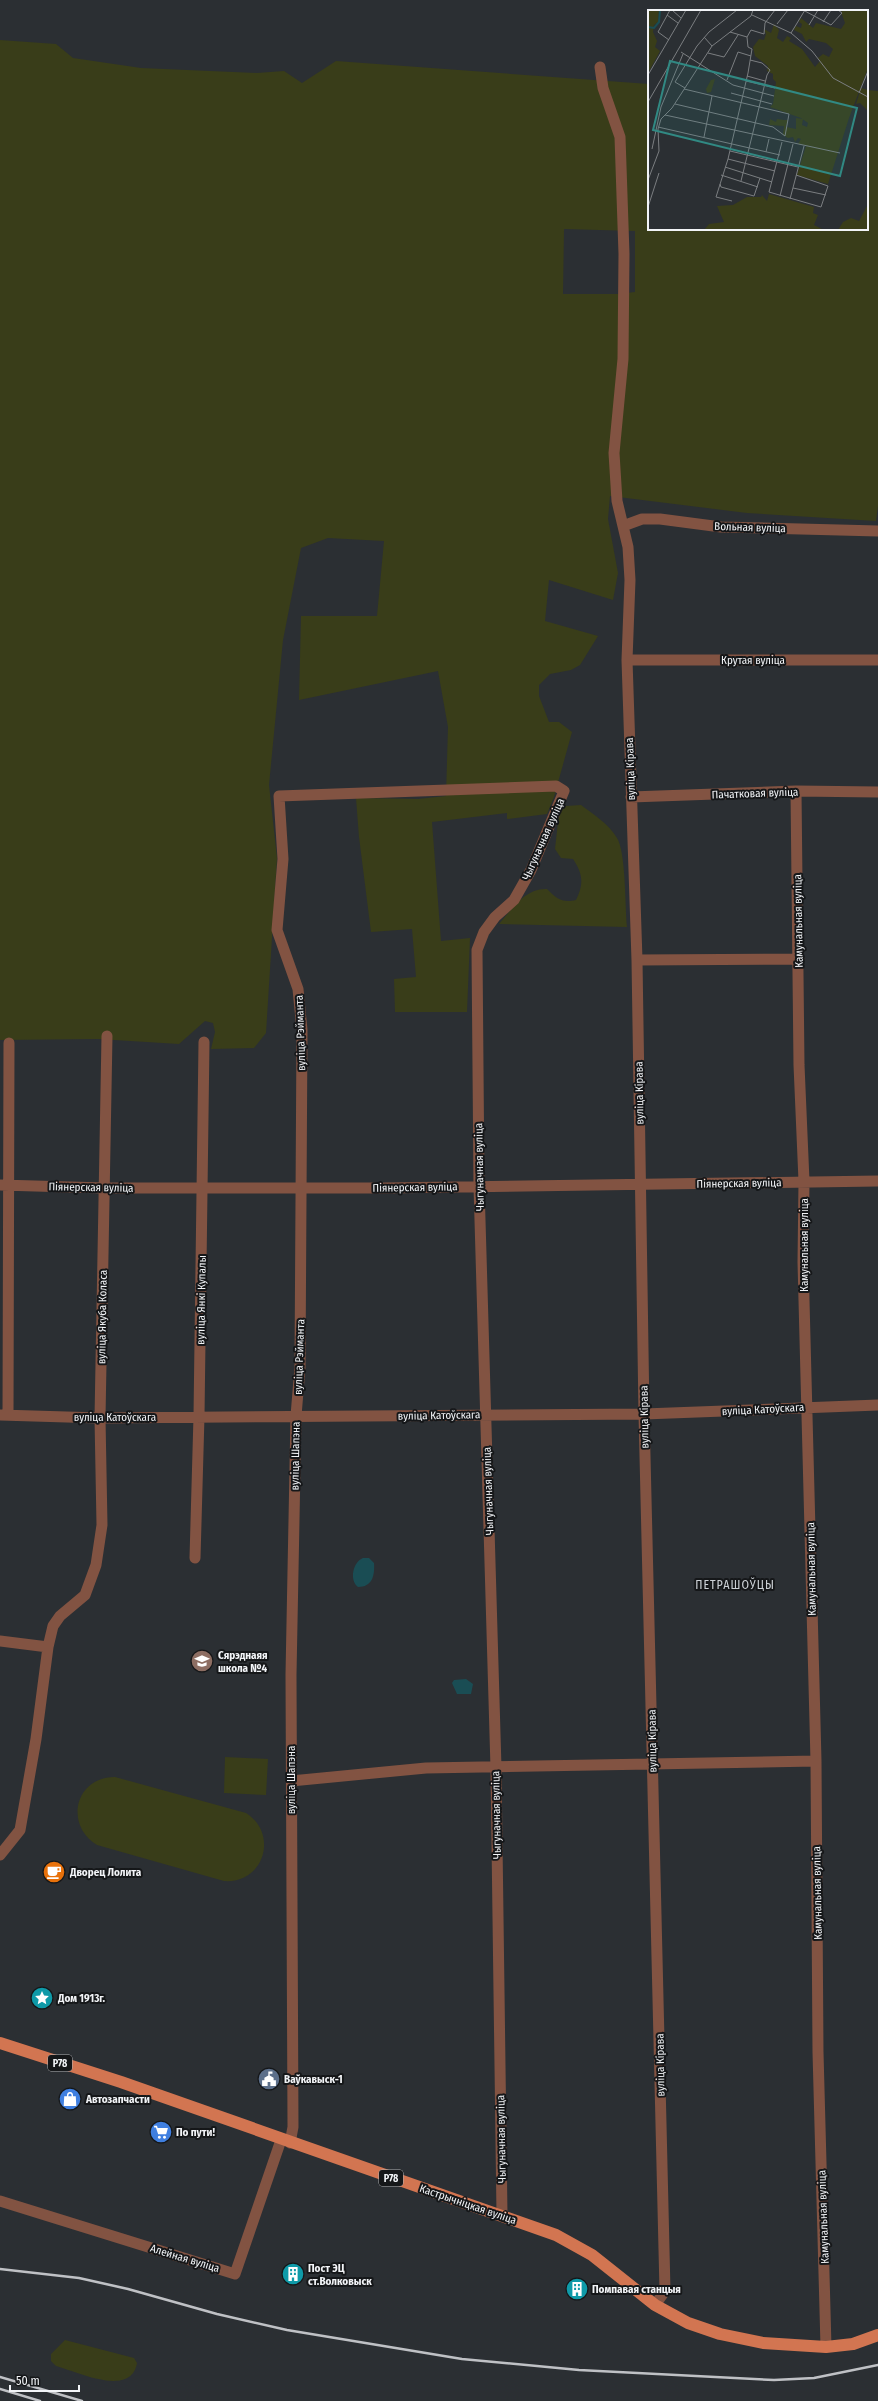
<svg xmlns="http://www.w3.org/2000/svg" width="878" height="2401" font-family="'Fira Sans Condensed',sans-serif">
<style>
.green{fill:#393d19;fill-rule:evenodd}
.water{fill:#1a4d54}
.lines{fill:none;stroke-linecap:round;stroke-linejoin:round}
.minor{stroke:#825342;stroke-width:11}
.major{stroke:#d27551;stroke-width:12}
.rail{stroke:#bfc1c5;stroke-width:2.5}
.labels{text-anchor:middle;stroke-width:4;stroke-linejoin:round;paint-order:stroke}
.shield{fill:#151719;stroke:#b0b2b4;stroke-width:1}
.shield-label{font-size:10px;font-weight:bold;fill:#f2f4f7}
.street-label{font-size:11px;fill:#f2f4f7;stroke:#151719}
.poi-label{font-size:11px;font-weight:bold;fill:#f2f4f7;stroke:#151719;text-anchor:start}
.neighbourhood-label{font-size:12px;letter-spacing:1px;fill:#cdd2d7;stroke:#151719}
.inset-river{fill:none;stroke:#1a4d54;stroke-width:2}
.inset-road{fill:none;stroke:#7b7e81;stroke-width:1}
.view{fill:#318983;fill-opacity:0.15;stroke:#318983;stroke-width:2}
.inset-edge{fill:none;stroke:#f2f4f7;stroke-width:2}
</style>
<rect width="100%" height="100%" fill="#2b2f33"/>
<!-- green -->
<path class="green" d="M0,40L56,44L73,58L141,68L257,73L284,71L302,83L336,61L649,84V229H867V90L878,91V506L876,521L747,513L610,496L608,519L618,573L613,600L549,580L545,621L598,636L580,665L571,670L550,674L539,685V696L549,722H559L572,732L554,797L547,814L507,819V813L432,822L441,941L470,938L467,1012H395L394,979L416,977L412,929L371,932L359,837L356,798L418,799L446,796L448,727L438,671L299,700L301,616H377L384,541L328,538L301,548L283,640L269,785L277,858L266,1033L254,1048L211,1049L215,1032L213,1023L205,1021L179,1044L98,1039L0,1040ZM564,229L635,231V292L617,294H563Z
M581,805C593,814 609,824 617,838C626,852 625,907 627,927L499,924C512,909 525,888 547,889C557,899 562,903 576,900C584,884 583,874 573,859L561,858L555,849L559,813L566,806Z
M225,1757L268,1759L266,1795L224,1793Z
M115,1777L246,1813C279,1834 264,1884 224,1881L97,1845C64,1825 75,1777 115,1777Z
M65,2340L134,2358L137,2363C131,2398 78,2372 56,2366L51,2361V2354Z"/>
<!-- water -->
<path class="water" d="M363,1558H369L374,1563C375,1576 372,1587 358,1587C349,1580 353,1562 363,1558Z
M466,1679L473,1684L471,1694H457L452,1683L454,1680Z"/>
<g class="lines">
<!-- minor -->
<path class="minor" d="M600,67L603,88L620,137L624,254L623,359L614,453L617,501L628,547L630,580L627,660L637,960L644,1414L665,2291L655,2305
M623,526L642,519H660L721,527L878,531
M627,660H878
M796,791L799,1065L804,1181L803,1262L816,1761L818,2052L826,2347
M631,797L796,791L878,792
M637,960L799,959
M0,1185L105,1188H384L878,1181
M0,1415L100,1418L644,1414L878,1405
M8,1415L9,1043
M195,1558L199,1416L204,1042
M0,1641L48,1647
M291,1781L426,1768L816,1761
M0,1855L20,1830L36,1739L48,1647L53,1626L60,1616L85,1595L96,1565L102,1525L100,1418L107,1036
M290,2143L293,2127L291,1675L296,1416L300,1367L302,1030L298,989L277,930L283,859L279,796L556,786L564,791L531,870L514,900L495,917L484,932L477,950L479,1186L496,1768L502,2215
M0,2201L235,2274L281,2140"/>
<!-- major -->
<path class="major" d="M0,2043L121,2082L556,2235L592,2255L655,2305L688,2323L720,2334L763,2343L826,2347L853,2344L878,2335"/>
<!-- rail -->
<path class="rail" d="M0,2269L79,2278L128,2289L217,2314L287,2330L462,2359L579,2370L774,2380L814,2378L878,2365
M0,2377L82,2401
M0,2389L40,2401"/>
</g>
<!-- icons -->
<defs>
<g id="school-disc" transform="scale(1.15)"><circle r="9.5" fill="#8d6e63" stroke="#151719"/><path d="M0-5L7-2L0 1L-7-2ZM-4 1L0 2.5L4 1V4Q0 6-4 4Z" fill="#fff"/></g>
<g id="cafe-disc" transform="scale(1.15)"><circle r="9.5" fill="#e8710a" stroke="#151719"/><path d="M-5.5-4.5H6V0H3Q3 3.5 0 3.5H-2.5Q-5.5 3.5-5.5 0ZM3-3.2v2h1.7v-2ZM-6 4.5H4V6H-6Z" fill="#fff"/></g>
<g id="sight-disc" transform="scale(1.15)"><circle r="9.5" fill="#0f9aa8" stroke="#151719"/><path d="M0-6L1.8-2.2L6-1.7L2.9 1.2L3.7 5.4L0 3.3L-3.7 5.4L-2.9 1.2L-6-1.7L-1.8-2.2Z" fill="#fff"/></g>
<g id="civic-disc" transform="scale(1.15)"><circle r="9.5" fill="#5c6f8a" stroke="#151719"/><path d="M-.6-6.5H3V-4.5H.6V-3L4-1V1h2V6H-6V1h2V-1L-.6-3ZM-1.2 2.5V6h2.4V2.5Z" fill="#fff"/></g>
<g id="shop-disc" transform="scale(1.15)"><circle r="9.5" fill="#3f7fe0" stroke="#151719"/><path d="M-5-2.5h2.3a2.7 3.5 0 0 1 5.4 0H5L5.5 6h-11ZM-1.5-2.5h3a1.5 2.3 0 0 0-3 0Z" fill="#fff"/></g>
<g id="supermarket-disc" transform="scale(1.15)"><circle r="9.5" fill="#3f7fe0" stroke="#151719"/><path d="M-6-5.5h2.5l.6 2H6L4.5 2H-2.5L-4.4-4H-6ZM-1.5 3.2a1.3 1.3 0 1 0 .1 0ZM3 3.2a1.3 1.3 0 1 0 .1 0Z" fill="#fff"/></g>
<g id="building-disc" transform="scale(1.15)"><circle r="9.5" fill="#0f9aa8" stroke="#151719"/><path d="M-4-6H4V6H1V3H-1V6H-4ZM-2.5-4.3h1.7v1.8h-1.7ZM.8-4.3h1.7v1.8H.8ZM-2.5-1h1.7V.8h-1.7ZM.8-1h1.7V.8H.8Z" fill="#fff"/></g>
</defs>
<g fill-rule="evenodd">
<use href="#school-disc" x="202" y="1661"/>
<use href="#cafe-disc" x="54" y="1872"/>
<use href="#sight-disc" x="42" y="1998"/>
<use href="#civic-disc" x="269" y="2079"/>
<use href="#shop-disc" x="70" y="2099"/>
<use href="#supermarket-disc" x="161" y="2132"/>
<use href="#building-disc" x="293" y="2274"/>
<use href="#building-disc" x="577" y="2289"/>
</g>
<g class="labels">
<!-- shield labels -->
<g class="shield">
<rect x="48" y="2055" width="24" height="16" rx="3"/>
<rect x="379" y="2170" width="24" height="16" rx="3"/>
</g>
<g class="shield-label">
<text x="60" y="2067">Р78</text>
<text x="391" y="2182">Р78</text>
</g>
<!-- street labels -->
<g class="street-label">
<text transform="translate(750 527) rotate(2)" y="4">Вольная вуліца</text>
<text x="753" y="664">Крутая вуліца</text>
<text transform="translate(630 769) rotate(-92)" y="4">вуліца Кірава</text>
<text transform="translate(755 793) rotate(-2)" y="4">Пачатковая вуліца</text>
<text transform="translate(543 839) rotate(-66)" y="4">Чыгуначная вуліца</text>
<text transform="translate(798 921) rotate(-91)" y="4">Камунальная вуліца</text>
<text transform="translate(300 1033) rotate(-92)" y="4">вуліца Рэйманта</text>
<text transform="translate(639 1093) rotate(-91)" y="4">вуліца Кірава</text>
<text transform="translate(479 1167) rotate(-91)" y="4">Чыгуначная вуліца</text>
<text transform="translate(739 1183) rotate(-1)" y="4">Піянерская вуліца</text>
<text transform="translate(91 1187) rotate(1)" y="4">Піянерская вуліца</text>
<text transform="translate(415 1187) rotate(-1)" y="4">Піянерская вуліца</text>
<text transform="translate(804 1245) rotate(-90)" y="4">Камунальная вуліца</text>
<text transform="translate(201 1300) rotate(-89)" y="4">вуліца Янкі Купалы</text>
<text transform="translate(102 1317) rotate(-89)" y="4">вуліца Якуба Коласа</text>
<text transform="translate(299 1357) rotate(-88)" y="4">вуліца Рэйманта</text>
<text transform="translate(763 1409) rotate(-3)" y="4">вуліца Катоўскага</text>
<text transform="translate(439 1415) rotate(-1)" y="4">вуліца Катоўскага</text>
<text x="115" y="1421">вуліца Катоўскага</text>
<text transform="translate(644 1417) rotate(-91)" y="4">вуліца Кірава</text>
<text transform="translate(295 1456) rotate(-89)" y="4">вуліца Шапэна</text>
<text transform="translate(488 1491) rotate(-92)" y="4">Чыгуначная вуліца</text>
<text transform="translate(811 1569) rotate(-91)" y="4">Камунальная вуліца</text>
<text transform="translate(652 1741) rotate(-91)" y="4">вуліца Кірава</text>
<text transform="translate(291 1780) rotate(-90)" y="4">вуліца Шапэна</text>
<text transform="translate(496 1815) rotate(-91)" y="4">Чыгуначная вуліца</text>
<text transform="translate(817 1893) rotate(-91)" y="4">Камунальная вуліца</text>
<text transform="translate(660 2065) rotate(-91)" y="4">вуліца Кірава</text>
<text transform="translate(501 2139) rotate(-91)" y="4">Чыгуначная вуліца</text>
<text transform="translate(468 2204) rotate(19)" y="4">Кастрычніцкая вуліца</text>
<text transform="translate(823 2217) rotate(-92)" y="4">Камунальная вуліца</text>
<text transform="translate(185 2258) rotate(17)" y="4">Алейная вуліца</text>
</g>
<!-- poi labels -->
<g class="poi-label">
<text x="218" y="1659">Сярэднаяя<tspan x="218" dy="13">школа №4</tspan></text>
<text x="70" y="1876">Дворец Лолита</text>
<text x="58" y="2002">Дом 1913г.</text>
<text x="284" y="2083">Ваўкавыск-1</text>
<text x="86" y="2103">Автозапчасти</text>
<text x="176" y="2136">По пути!</text>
<text x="308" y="2272">Пост ЭЦ<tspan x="308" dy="13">ст.Волковыск</tspan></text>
<text x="592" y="2293">Помпавая станцыя</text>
</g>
<!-- neighbourhood labels -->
<g class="neighbourhood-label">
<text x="735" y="1589">ПЕТРАШОЎЦЫ</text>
</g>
</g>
<!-- overview -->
<g transform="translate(648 10)">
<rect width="220" height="220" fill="#2b2f33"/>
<path d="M0,0H11L10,12L6,15L5,22L9,31L7,37L12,41L0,63ZM195,0H220V58L201,108L180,174L149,165L158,136L150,134L153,129L150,128L147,132L145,127L140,128L135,125L136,116L121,115L122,109L128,112L129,109L136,110H140L138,117L148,119V108L155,109L154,115L159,117L160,113L153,108L122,97L125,94L128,72L125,69V64L119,61L120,56L107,46L105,37L111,29L116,30L118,24L116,19L123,23L126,14L131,20L129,28L135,32L139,26L143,28L141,31L154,39L167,57L172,51L170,48L175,44L181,47L185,39L178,33L161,29L158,32L154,24L146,20L148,16L153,18L154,14L151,12L153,8L165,18L168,13L193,19L197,13L193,2ZM67,69L63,82L59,83L58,79L63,70ZM213,78L220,80V101L212,93L208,94ZM121,184L166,197L165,203L170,205L166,215L176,220H56L61,214L76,212L69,196L85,195L99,187H113L114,185L119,191ZM219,196L220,220H190L195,212L203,208L211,211Z" fill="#393d19"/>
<path class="inset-river" d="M0,17L6,18L11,12L12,0"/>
<path class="inset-road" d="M24,0L33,8M155,0L183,15L194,3L190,0M19,5L30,13M104,5L143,23L164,41L185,68L220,87M175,12L183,0M129,14L140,0M161,15L170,0M82,22L99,27M143,23L157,0M56,27L64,36M99,27L103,20L116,24L117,13L127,0M21,30L10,22L22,0M33,42L85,75L126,86M60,43L76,47L90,25M0,65L38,0M99,66L117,71M79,70L90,42L103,46M98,71L127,78M37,78L27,72L49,36L61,22L89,0M83,83L124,94M211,83L220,61M0,92L53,0M27,94L125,117L137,126L141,104L36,79M17,105L192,143M10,117L132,145M56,127L64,86M134,132L121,182L173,197L180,176L148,165M4,139L13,97L35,44M82,141L150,157M118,142L121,129M80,149L127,161M77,157L124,172M73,165L110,177M0,170L11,141L10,119L13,109L24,98L64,36L103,6L105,0M93,171L119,65L122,60L114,53L102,50M72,174L73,177L106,186L112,168M145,178L178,185M132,186L145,134M142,189L156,136M84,191L68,187L80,149L100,63L104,39L100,37L99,27M0,197L11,163"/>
<path class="view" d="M22,51L209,98L192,166L5,120Z"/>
<rect width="220" height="220" class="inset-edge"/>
</g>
<!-- scale -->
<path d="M10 2385v6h69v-6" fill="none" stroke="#f2f4f7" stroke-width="2"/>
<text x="16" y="2385" font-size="12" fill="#f2f4f7" stroke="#151719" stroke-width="3" paint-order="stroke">50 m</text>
</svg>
